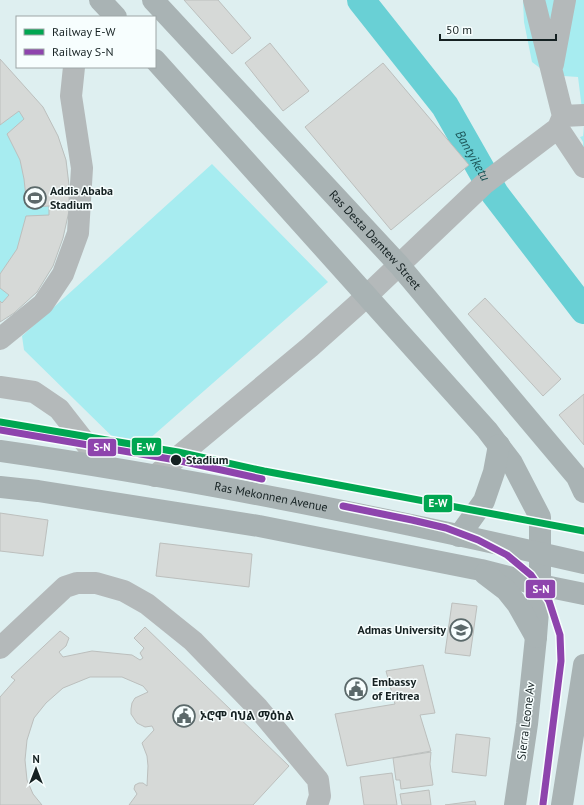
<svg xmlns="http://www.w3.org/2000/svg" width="584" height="805" font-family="'PT Sans','Noto Sans Ethiopic',sans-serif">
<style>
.green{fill:#a7ecf0}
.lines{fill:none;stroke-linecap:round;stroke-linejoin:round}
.river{stroke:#69d0d5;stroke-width:28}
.building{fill:#d6d9d7;stroke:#bcbfbd}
.minor{stroke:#b4b9ba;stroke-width:22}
.major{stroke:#a9b3b4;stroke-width:22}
.rail-1-casing{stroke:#f7fefe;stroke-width:10}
.rail-2-casing{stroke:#f7fefe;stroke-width:10}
.rail-1{stroke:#00a651;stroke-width:7}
.rail-2{stroke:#8e44ad;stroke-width:7}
.stop-dot{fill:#152122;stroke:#f7fefe;stroke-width:1.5}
.labels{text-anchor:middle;stroke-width:3;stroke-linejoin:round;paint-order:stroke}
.poi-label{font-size:12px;font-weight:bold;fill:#152122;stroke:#f7fefe;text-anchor:start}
.street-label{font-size:12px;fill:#152122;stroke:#f7fefe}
.stop-label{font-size:12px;font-weight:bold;fill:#152122;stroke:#f7fefe;text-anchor:start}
.water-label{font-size:13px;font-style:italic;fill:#1b5456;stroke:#f7fefe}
.line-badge{stroke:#f7fefe;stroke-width:1.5}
.badge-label{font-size:11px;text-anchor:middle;font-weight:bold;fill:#fff}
</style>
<rect width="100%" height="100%" fill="#deeff0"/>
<!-- green -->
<path class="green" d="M523,0H584V169L583,166V142L580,137L583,136L584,125L578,77L549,75L532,62L524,22Z
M0,59L58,136L66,160L69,185V211L63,238L53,266L37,292L14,313L0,322Z
M212,164L328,282L131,455L24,350L22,336Z"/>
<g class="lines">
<!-- river -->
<path class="river" id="s1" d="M361,0L445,106L495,194L584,310"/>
</g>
<!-- building -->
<path class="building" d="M184,0H218L251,38L232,54Z
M270,43L309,91L283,111L245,63Z
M0,59L43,107L58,136L66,160L69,185V211L63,238L53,266L37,292L14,313L0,322V301L2,303L9,295L0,288V274L17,249L26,216L49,215V206L27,207L24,179L20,160L7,134L24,119L19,111L0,125Z
M383,63L469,165L391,230L305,127Z
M485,298L561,379L543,396L468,314Z
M584,394V445L559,415Z
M0,513L48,520L43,556L0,551Z
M160,543L252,554L249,587L156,576Z
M452,603L477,606L470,656L445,653Z
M145,627L289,766L253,805H129L137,794L134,789L135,785L139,783H143L147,786L148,766L147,756L142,743L154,730L152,726L145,727L137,723L131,714V709L132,703L135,698L148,692L143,686L122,677H90L63,688L46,703L34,718L27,740L25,760L27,780L33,794L42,805H0V697L15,680L11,677L60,631L69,638L66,646L59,652L63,657L92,651L132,655L140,660L143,658L140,653L144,648L134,638Z
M423,665L435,713L420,715L431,751L347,766L335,714L395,704L386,671Z
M456,734L490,738L486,776L452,772Z
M431,752L430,764L433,785L401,789L400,780H396L393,758Z
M392,773L397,805H364L360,777Z
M429,790L431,805H402L400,794Z
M475,801L476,805H445Z"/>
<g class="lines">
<!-- minor -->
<path class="minor" d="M534,0L563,116
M553,64L565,0
M558,128L584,167
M0,339L43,304L63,274L78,233L82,168L71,96L74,67
M0,387L34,392L59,409L98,459L102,466
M155,476L310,347L357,305L484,184L558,128L563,116L584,115
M0,648L65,587L77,583H96L124,591L147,604L193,641L258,708L318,780L320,796L317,805"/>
<!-- major -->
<g class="major">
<path d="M100,0L116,17"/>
<path id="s2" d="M153,0L399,265L577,477L584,492"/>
<path d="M155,60L487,430L512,463L540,517V585L536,637L527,724L515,805"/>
<path id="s3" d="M0,451C196,479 391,519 584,563"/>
<path d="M0,487L38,491L259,526L481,570L540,585L584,594"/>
<path d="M459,536L484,501L494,472L499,445"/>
<path d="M485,574L506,590L518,605L536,637"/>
<path d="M562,805L584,665"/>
</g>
<!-- rail-1 casing -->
<g class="rail-1-casing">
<path id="rail-1" d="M0,422L178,452L264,471L584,531"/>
</g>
<!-- rail-2 casing -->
<g class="rail-2-casing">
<path id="rail-2" d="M0,430L176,460L262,479
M343,506L412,520L446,528L478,540L507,555L531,575L549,601L560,635L561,661L543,804"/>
</g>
<!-- rail-1 -->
<use href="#rail-1" class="rail-1"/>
<!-- rail-2 -->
<use href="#rail-2" class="rail-2"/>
</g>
<!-- icons -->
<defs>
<g id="stadium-ring" transform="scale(1.15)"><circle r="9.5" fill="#f7fefe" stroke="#5b696a" stroke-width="1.5"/><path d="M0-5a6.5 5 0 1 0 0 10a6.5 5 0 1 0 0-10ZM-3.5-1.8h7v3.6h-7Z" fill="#5b696a"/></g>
<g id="university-ring" transform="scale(1.15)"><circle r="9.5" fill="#f7fefe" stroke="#5b696a" stroke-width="1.5"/><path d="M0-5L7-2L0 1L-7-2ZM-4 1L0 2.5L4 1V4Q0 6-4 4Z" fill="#5b696a"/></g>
<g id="civic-ring" transform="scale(1.15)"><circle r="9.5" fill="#f7fefe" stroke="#5b696a" stroke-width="1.5"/><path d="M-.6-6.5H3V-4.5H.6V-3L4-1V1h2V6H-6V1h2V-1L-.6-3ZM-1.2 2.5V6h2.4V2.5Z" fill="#5b696a"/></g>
</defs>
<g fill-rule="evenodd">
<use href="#stadium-ring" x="35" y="198"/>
<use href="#university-ring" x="461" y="630"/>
<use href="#civic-ring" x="356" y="689"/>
<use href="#civic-ring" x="184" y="716"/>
</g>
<!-- markers -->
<circle class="stop-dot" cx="176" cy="460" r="6"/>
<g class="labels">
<!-- poi labels -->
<g class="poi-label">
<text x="50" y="195">Addis Ababa<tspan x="50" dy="14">Stadium</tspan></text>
<text x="446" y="634" text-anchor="end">Admas University</text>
<text x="372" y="686">Embassy<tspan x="372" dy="14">of Eritrea</tspan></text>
<text x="200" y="720">ኦሮሞ ባህል ማዕከል</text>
</g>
<!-- street labels -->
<g class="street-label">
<text dy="4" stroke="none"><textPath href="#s2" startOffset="327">Ras Desta Damtew Street</textPath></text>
<text dy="4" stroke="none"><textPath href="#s3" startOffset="275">Ras Mekonnen Avenue</textPath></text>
<text transform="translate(526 721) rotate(-83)" y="4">Sierra Leone Av</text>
</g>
<!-- stop labels -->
<g class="stop-label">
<text x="186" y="464">Stadium</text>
</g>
<!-- water labels -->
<g class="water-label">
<text dy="5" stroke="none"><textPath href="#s1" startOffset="192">Bantyiketu</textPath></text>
</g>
</g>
<g class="line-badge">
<rect x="131" y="437" width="31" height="19" rx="4" fill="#00a651"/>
<rect x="87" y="438" width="30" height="19" rx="4" fill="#8e44ad"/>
<rect x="423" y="494" width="30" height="19" rx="4" fill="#00a651"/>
<rect x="525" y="579" width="31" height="20" rx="4" fill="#8e44ad"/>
</g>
<g class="badge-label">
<text x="146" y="451">E-W</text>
<text x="102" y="451">S-N</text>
<text x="438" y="507">E-W</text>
<text x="541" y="593">S-N</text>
</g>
<!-- legend -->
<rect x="16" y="16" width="140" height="52" fill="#f7fefe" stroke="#9da6a6"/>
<rect x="24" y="29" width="20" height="6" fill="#00a651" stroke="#9da6a6"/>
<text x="52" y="36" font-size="12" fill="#152122">Railway E-W</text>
<rect x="24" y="49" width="20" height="6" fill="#8e44ad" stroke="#9da6a6"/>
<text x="52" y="56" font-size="12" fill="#152122">Railway S-N</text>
<!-- north arrow -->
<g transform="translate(36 769)" stroke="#f7fefe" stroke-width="3" paint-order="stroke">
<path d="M0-3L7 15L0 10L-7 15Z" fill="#152122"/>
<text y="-6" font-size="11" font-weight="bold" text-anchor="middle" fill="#152122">N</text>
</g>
<!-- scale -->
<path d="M440 34v6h116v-6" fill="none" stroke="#152122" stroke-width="2"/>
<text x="446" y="34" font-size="12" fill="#152122" stroke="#f7fefe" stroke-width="3" paint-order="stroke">50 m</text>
</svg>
